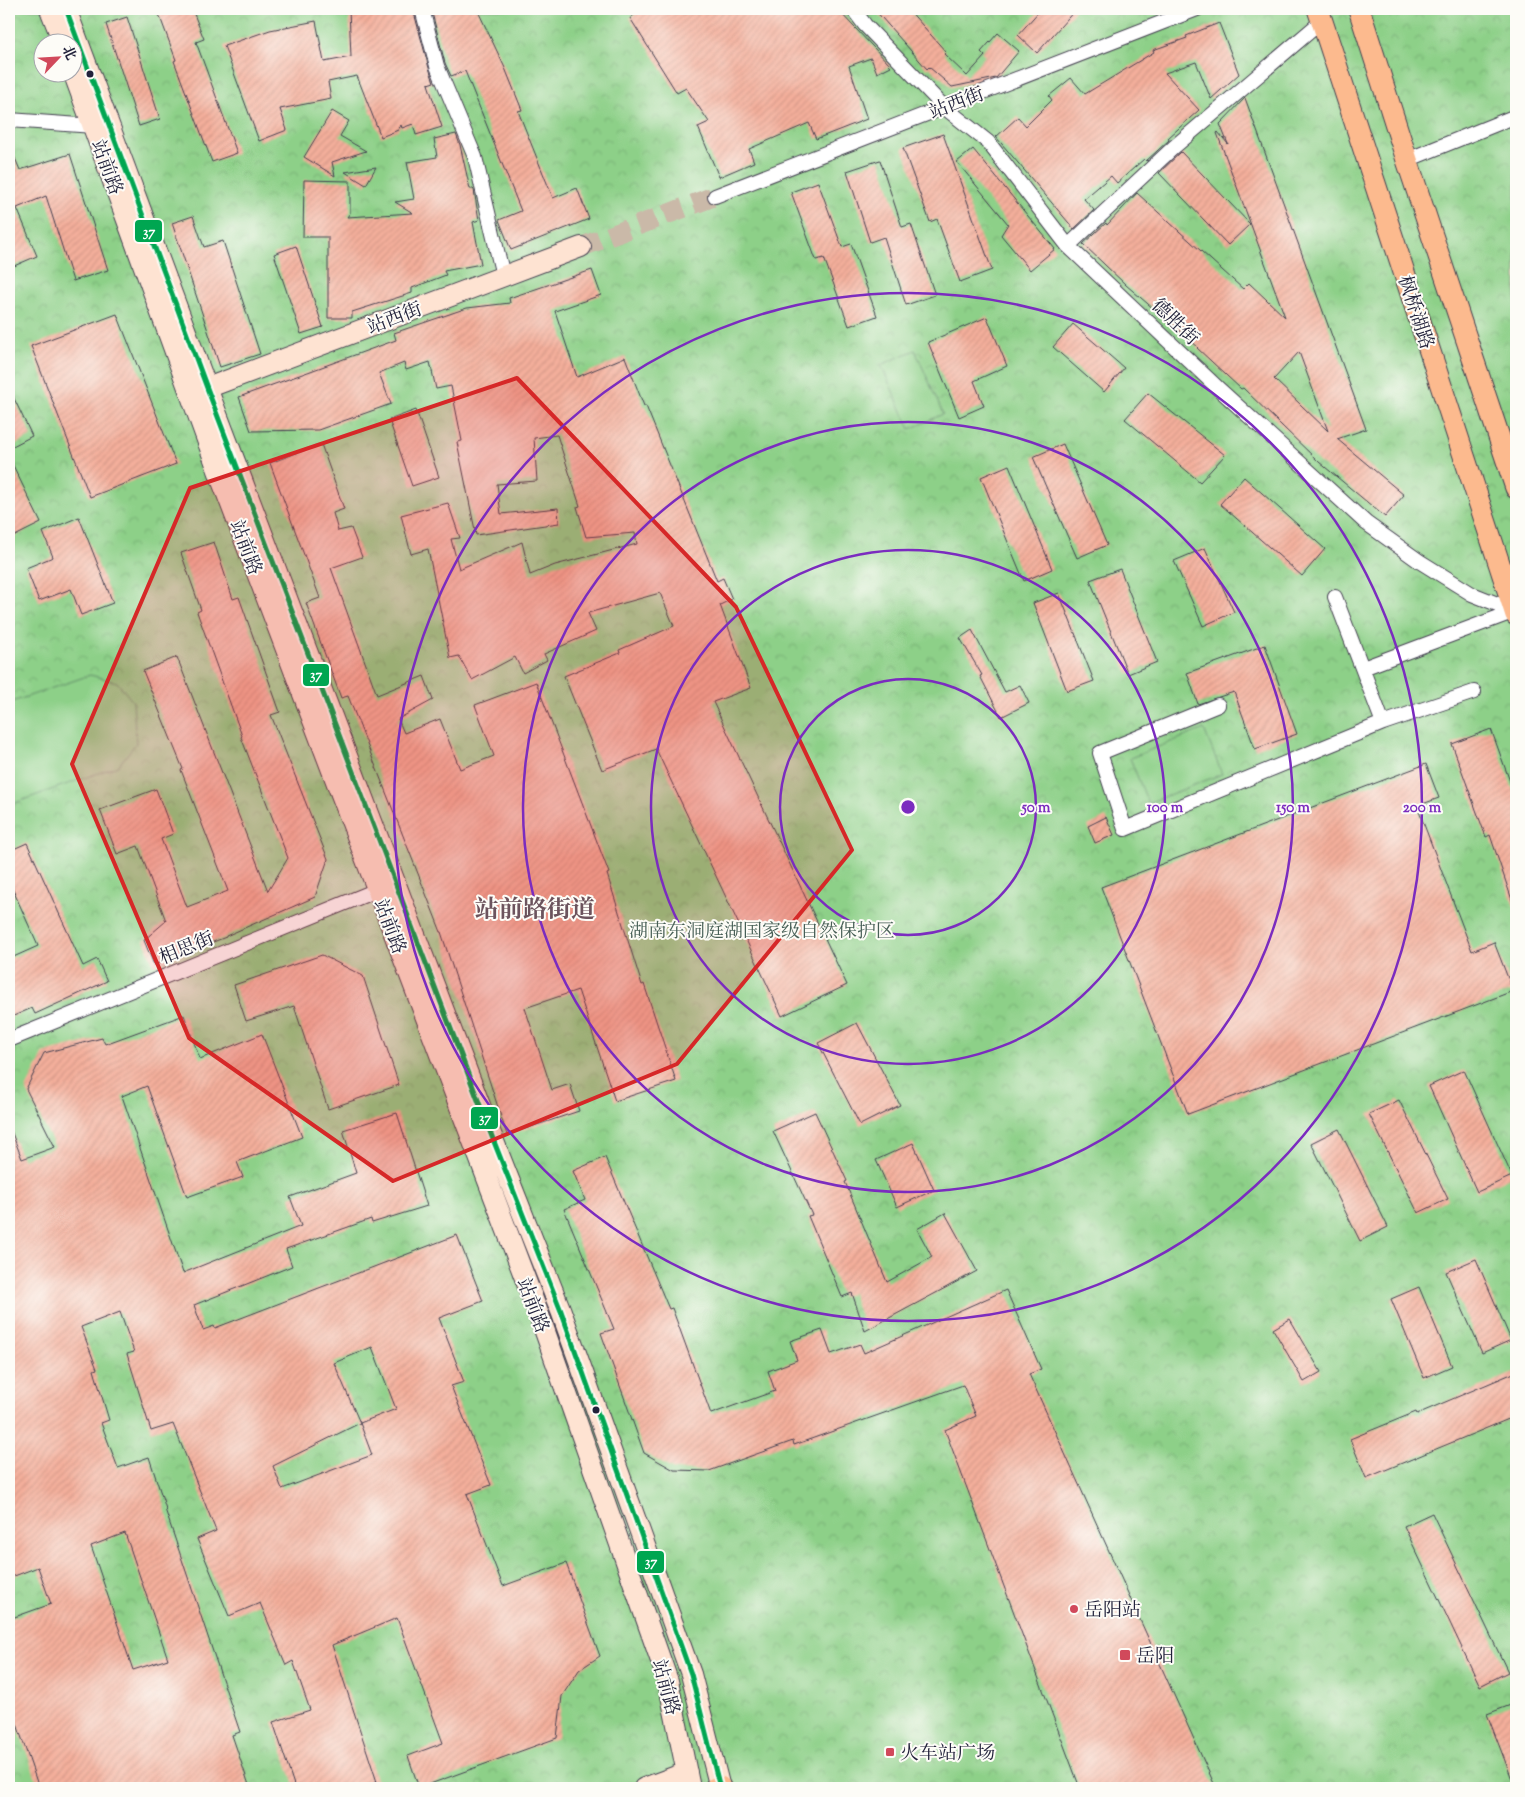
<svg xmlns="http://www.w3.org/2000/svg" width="1525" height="1797" font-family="'Sorts Mill Goudy','Noto Serif SC',serif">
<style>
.park{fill:url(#park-crowns);stroke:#587962;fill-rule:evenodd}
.garden{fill:#8dd088;stroke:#587962}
.building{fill:url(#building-hatch);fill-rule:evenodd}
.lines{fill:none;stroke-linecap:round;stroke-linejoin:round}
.secondary-tunnel{stroke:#cab9a8;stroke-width:20;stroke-dasharray:20 10;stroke-linecap:butt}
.street-casing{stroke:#423e4f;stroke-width:16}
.secondary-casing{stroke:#423e4f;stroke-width:22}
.primary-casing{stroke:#423e4f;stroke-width:23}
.street{stroke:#fff;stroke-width:14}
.secondary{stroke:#fee3d2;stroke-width:20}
.primary{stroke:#fcba8e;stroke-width:21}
.bus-1-casing{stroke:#fdfcf7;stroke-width:9}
.bus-1{stroke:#00a651;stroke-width:5}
.marked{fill:#d62828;fill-opacity:0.2;stroke:#d62828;stroke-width:4;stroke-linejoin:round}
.ring{fill:none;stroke:#7b2cbf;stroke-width:2.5}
.bus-dot{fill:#22223b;stroke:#fdfcf7;stroke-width:2}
.poi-dot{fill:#d1495b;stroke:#fdfcf7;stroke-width:2}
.labels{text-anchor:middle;stroke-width:4;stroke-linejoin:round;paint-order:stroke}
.street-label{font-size:19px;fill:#22223b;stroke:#fdfcf7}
.park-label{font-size:19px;fill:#475f56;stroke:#fdfcf7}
.poi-label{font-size:19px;fill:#22223b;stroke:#fdfcf7;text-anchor:start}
.district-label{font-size:24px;font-weight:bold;fill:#6c535d;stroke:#fdfcf7}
.centre{fill:#7b2cbf;stroke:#fdfcf7;stroke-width:2.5}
.ring-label{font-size:15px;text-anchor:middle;font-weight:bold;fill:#7b2cbf;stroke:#fdfcf7;stroke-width:4;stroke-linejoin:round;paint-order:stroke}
.line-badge{stroke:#fdfcf7;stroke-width:2}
.badge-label{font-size:14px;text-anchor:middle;font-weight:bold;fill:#fff}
</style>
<defs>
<pattern id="park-crowns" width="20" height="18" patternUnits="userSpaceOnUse" patternTransform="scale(1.25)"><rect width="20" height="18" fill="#8dd088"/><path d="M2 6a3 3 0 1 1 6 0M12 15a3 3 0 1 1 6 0" fill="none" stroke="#79b276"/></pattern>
<pattern id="building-hatch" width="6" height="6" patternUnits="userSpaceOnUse" patternTransform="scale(1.25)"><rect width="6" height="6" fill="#f4af9b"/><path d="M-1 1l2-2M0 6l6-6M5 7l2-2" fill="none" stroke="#d19686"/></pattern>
</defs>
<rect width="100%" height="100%" fill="#fdfcf7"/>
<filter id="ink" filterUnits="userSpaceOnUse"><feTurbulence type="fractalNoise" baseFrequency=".02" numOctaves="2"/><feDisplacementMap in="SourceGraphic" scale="10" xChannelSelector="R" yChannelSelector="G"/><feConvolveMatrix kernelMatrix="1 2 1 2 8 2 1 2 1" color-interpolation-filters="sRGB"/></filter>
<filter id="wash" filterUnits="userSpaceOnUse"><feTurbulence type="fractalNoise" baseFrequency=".0096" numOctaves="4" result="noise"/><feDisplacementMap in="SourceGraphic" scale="20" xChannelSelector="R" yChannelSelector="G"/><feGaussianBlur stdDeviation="1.12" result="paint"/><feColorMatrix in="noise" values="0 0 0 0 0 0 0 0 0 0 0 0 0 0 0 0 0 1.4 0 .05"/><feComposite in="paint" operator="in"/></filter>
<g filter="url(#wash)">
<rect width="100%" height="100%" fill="#f4dfc3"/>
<!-- park -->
<path class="park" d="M9,9H1516V1788H9ZM42,42H72V72H42Z"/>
<!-- garden -->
<path class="garden" d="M915,350L943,414L910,429L881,365Z
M90,675L117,682L133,702L136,743L118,766L9,805V703Z
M1204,729L1222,774L1148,803L1130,758Z"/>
<g id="blocks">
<!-- building -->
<path class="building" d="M157,9H192L204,39L196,42L237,153L212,162L174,61L176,60Z
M349,9H413L429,68L434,82L428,84L442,127L416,135L413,124L402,128L401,125L398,130L381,137L357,76L328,82L331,99L280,109L287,130L259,141L224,46L270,30L316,21L324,62L351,57Z
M431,9H477L505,68L522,110L518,111L553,198L577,188L589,219L511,250L499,220L521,211L465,71L451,76L445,63Z
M642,9H837L891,66L877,73L871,58L849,66L867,119L816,139L809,123L749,149L754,162L719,177L698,127L709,122L686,88L677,93L630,18Z
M874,9H908L946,52L944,54L967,76L985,56L981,52L998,33L1019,51L996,78L952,87L929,67L927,69Z
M1041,9H1076L1037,53L1018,35Z
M127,17L160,119L139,126L106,24Z
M1219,23L1239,74L1211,99L1196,62L1165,73L1199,110L1168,138L1169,140L1146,161L1144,159L1117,183L1111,176L1084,199L1094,210L1074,229L996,137L1018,117L1026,126L1052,100L1049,96L1071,78L1085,94L1154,52L1153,50L1187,38L1186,36Z
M1245,98L1366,429L1337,439L1404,495L1385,517L1319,462L1243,388L1241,389L1197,348L1198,347L1126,285L1083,244L1106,223L1107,225L1137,193L1243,289L1249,283L1285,317L1217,133L1218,132L1228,144L1220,124ZM1299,352L1328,431L1274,379Z
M332,111L349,121L340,136L366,151L332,162L335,176L304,157Z
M456,134L460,145L470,189H473L474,190L479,220L473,222L481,264L444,271L446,275L412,288V293L352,312V318H328V237H303L304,180L350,181V213L347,217L413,213L395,202L414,199L407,162L437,157L434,139Z
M943,134L992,270L960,282L937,219L930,222L903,148Z
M9,144L20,170L70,154L108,270L73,281L46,196L17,208L37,256L14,266L9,252Z
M973,149L1055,249L1030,270L1001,235L1008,224L957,162Z
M1181,152L1250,224L1228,245L1159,173Z
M880,160L902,227L911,224L935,295L906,305L884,237L870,242L847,171Z
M376,167L366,185L345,172Z
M818,182L842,247L851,244L877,316L849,326L824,258L816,260L791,192Z
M193,216L204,247L223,241L260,354L220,367L172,223Z
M296,246L323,327L301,334L274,254Z
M592,270L601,295L555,311L577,377L625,357L644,406H646L717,581L723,578L732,599L720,605L751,688L713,702L847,985L782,1016L656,749L602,770L564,676L620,653L619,650L674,626L660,593L588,613L596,631L544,654L547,660L523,673L515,657L472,680L459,656L450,658L428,549L411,554L401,515L448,503L460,538L451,539L459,569L522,542L530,575L555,565L637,544L635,533L586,537L577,507L580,506L557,435L534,438L537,481L497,484L501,514L558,508L559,523L476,535L457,442L462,441L451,386L436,389L430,362L406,370L404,363L379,373L391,404L318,430L251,431L239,397L396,340L394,333L467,308L510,303L509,298Z
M117,314L176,464L90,497L31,346Z
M987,317L1007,366L974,381L984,406L959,417L928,342Z
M1073,324L1124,368L1104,392L1053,347Z
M9,388L32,436L9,448Z
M1148,393L1225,455L1200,482L1125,419Z
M416,410L439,477L412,486L389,420Z
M321,444L344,509L333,513L338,531L351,528L362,557L331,568L377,695L424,676L433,700L398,719L404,733L440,719L460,769L494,756L475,705L536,682L609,873L607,874L642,985L644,984L676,1081L615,1101L578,990L525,1008L552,1090L570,1084L579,1111L507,1135L441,932L348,696L341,698L306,603L320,598L270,463Z
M1063,444L1107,545L1077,558L1033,457Z
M9,457L41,523L9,539Z
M1009,465L1052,569L1024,581L981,477Z
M1244,477L1325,549L1302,576L1220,504Z
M79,517L113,603L81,615L71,589L39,601L26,568L53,557L43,532Z
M214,542L233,599L239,597L280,712L271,715L328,859L315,897L226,936V937L154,965L144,940L166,921L138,846L117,854L100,810L156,789L173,834L161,839L187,907L228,891L181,770L183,769L143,671L177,657L268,891L288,858L241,737L242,736L197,612L201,610L181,553Z
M1205,548L1234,612L1203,626L1174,561Z
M1120,569L1157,662L1128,674L1090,580Z
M1059,593L1094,681L1067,691L1033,603Z
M972,630L1005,692L1020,685L1029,703L1001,717L980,676L982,675L960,638Z
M1265,645L1297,734L1255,749L1234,692L1198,704L1187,673Z
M1491,729L1516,798V906H1514L1490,835L1486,837L1452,744Z
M1426,764L1439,798L1417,806L1472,951L1494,942L1513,991L1188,1114L1101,887Z
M1106,817L1114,835L1095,843L1088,826Z
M27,843L83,966L97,959L107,981L35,1014L32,1008L9,1018V959L38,946L9,881V851Z
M322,955L363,976L399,1085L328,1109L294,1006L246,1021L234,985Z
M184,1015L200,1059L262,1034L302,1137L237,1162L243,1177L187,1197L147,1086L122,1096L183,1273L301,1226L290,1197L356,1173L343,1130L397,1113L427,1206L372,1223L371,1219L286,1249L292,1266L194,1305L203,1330L214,1326L215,1328L457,1235L483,1301L439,1318L464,1382L451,1386L491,1485L467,1494L503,1586L566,1563L600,1656L579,1670L562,1696L557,1738L419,1788L408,1756L443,1743L397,1618L332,1645L377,1782L359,1788H295L273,1722L310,1710L293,1661L286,1665L260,1603L229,1616L197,1539L216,1531L173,1424L151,1431L127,1354L134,1352L120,1312L81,1327L97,1369L94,1370L109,1420L101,1423L118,1468L149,1457L166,1509H165L240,1732L232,1735L250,1788H39L9,1701V1619L51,1604L38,1567L9,1578V1128H10L22,1159L55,1147L26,1089L44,1053L102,1038L105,1044ZM372,1347L396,1409L360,1423L334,1363ZM360,1423L372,1455L282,1489L273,1466ZM125,1533L168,1659L133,1670L91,1546Z
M857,1023L900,1105L860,1125L818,1043Z
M1464,1070L1512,1176L1477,1192L1429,1086Z
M1399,1100L1448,1199L1418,1213L1369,1114Z
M815,1112L847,1181L845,1182L887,1282L932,1257L917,1229L945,1213L977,1271L865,1331L852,1293L842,1297L808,1216L812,1215L773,1131Z
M1339,1129L1388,1227L1360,1241L1311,1143Z
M913,1143L934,1190L897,1207L876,1160Z
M605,1157L669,1309L672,1308L711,1414L775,1391L768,1371L797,1360L790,1341L822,1330L831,1354L860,1344L864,1353L1006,1290L1041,1369L1029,1374L1216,1788H1080L945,1430L976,1416L963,1385L794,1445L793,1441L709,1471L674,1470L644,1453L601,1333L614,1329L564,1209L585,1200L573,1171Z
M1476,1259L1511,1340L1482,1353L1446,1272Z
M1419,1287L1452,1366L1424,1378L1391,1299Z
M1290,1319L1321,1372L1304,1382L1273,1329Z
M1516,1372V1416L1366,1478L1350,1439L1416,1412L1417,1414Z
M1432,1513L1508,1672L1480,1686L1404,1526Z
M1516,1703V1787H1515L1487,1714Z"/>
</g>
</g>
<g filter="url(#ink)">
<use href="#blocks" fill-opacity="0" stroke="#423e4f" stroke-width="1"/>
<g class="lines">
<!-- secondary-tunnel -->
<path class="secondary-tunnel" d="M581,247L715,196"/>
<!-- street casing -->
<g class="street-casing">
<path id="street" d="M422,9L437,66L475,157L503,276
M853,9L865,25L944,107L988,142L1068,246L1219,389L1366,523L1419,561L1472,594L1515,611
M9,120L94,126
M1407,160L1516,116
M715,196L1197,9
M1068,246L1174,147L1322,21
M1335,597L1383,723L1474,692
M1363,668L1515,611
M1218,705L1100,753L1125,829L1383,723
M9,1040L377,890"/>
</g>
<!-- secondary casing -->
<g class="secondary-casing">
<path id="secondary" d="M50,9L63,42
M66,9L207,388L489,1129L561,1311L691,1674L720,1788
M72,69L222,481L542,1323L668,1681L690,1788
M207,388L581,247
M644,1788L687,1772"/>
</g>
<!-- primary casing -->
<g class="primary-casing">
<path id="primary" d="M1318,9L1516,615
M1359,9L1407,160L1516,488
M715,1788L720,1787"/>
</g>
<!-- street -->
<use href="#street" class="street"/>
<!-- secondary -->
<use href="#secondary" class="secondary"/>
<!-- primary -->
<use href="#primary" class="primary"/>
<!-- bus-1 casing -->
<g class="bus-1-casing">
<path id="bus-1" d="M66,9L207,388L489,1129L561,1311L691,1674L720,1788"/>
</g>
<!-- bus-1 -->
<use href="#bus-1" class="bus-1"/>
</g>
</g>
<!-- marked area -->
<path class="marked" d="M517,378L736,607L852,850L677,1064L393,1181L189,1038L72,764L190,488Z"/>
<!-- distance rings -->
<g class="ring">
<circle cx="908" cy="807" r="128"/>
<circle cx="908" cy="807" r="257"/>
<circle cx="908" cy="807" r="385"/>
<circle cx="908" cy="807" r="514"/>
</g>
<!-- markers -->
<g class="bus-dot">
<circle cx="90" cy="74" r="4.5"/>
<circle cx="596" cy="1410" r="4.5"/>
</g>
<g class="poi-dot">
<circle cx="1074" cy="1609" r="5"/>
<rect x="1119" y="1649" width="12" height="12" rx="2.5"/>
<rect x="885" y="1747" width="10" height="10" rx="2.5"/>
</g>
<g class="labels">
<!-- street labels -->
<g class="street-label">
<text transform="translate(956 102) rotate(-21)" y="7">站西街</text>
<text transform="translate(108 167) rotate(70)" y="7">站前路</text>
<text transform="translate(1417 312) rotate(72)" y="7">枫桥湖路</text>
<text transform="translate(394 317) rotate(-21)" y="7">站西街</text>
<text transform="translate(1176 321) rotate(44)" y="7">德胜街</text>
<text transform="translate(247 547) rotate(69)" y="7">站前路</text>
<text transform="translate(391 926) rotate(69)" y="7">站前路</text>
<text transform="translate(186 947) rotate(-22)" y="7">相思街</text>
<text transform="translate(534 1305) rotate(69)" y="7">站前路</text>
<text transform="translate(667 1687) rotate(75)" y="7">站前路</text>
</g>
<!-- park labels -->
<g class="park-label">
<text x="762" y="937">湖南东洞庭湖国家级自然保护区</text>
</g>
<!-- poi labels -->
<g class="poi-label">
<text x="1084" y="1616">岳阳站</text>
<text x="1136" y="1662">岳阳</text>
<text x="900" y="1759">火车站广场</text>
</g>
<!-- district labels -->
<g class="district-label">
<text x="535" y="917">站前路街道</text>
</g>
</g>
<circle cx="908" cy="807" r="8" class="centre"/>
<g class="ring-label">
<text x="1036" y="812">50 m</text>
<text x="1165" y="812">100 m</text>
<text x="1293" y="812">150 m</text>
<text x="1422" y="812">200 m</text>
</g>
<g class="line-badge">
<rect x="134" y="219" width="29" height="24" rx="5" fill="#00a651"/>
<rect x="302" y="663" width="28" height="24" rx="5" fill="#00a651"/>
<rect x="470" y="1106" width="29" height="24" rx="5" fill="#00a651"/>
<rect x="636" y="1550" width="29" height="24" rx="5" fill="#00a651"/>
</g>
<g class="badge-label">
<text x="149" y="236">37</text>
<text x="316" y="679">37</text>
<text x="485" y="1122">37</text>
<text x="651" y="1566">37</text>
</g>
<!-- margin -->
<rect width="1525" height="1797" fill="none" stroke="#fdfcf7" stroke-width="30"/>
<!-- north arrow -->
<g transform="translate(58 58) rotate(65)"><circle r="24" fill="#fdfcf7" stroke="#a5a5ac"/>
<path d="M0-4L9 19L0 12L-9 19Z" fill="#d1495b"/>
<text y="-8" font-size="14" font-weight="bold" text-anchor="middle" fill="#22223b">北</text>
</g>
</svg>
